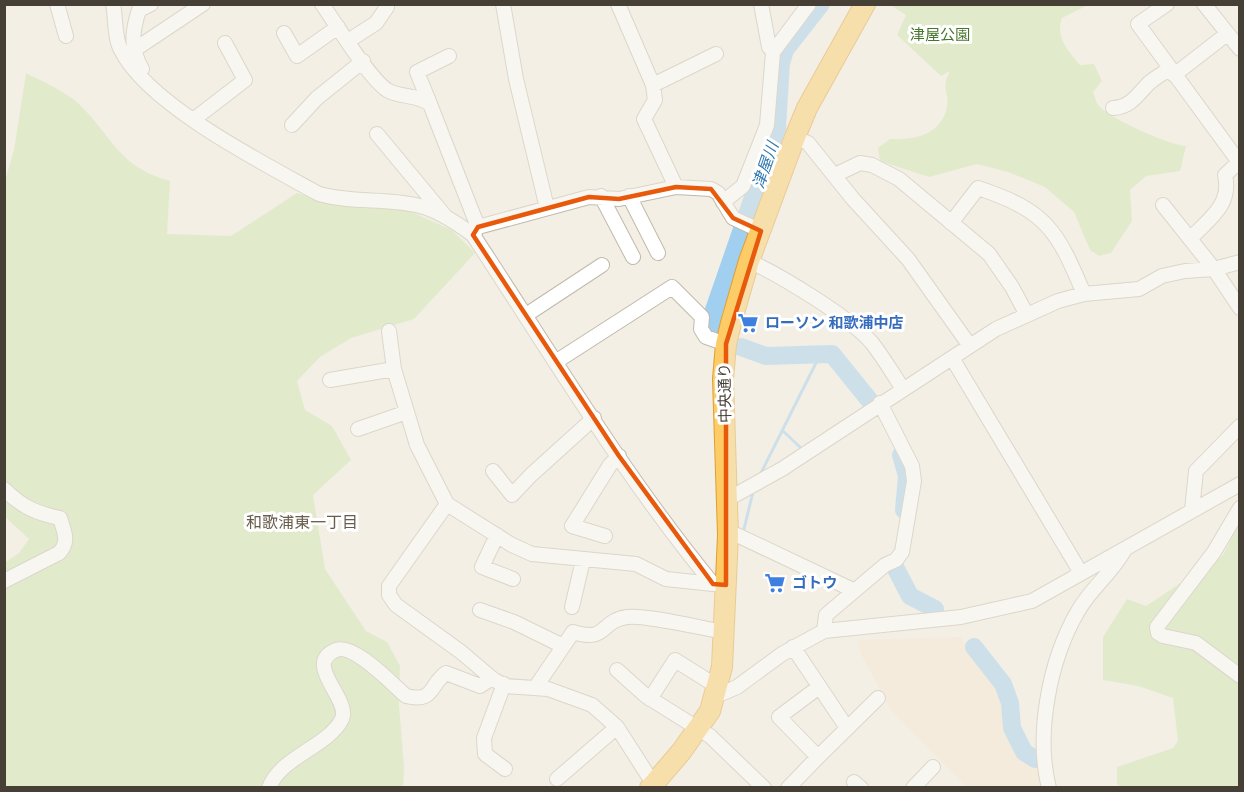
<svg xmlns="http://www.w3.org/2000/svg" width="1244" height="792" font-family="Figtree,'Noto Sans JP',sans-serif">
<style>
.commercial{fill:#f5e6d0}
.green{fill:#cde7ae}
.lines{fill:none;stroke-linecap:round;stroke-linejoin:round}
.stream{stroke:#a1cff0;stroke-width:3}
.river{stroke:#a1cff0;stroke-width:18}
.minor-casing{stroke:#c1b9ab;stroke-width:16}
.highway-casing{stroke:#dca036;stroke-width:22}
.minor{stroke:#fff;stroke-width:14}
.highway{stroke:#fdcc66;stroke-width:20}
.marked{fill:none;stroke:#e8590c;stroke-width:4.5;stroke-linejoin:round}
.labels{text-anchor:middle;stroke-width:6;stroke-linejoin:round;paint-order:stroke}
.park-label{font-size:15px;fill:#467629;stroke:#fff}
.shop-label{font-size:15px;font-weight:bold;fill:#366cbe;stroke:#fff;text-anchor:start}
.street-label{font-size:15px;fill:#453f35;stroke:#fff}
.water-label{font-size:16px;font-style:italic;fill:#2f79b0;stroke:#fff}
.neighbourhood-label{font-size:16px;fill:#685d4c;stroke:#fff}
</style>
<rect width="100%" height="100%" fill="#f3efe5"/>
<!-- commercial -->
<path class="commercial" d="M960,637L1002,690L1003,709L1013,737L1022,754L1037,763L1045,787H966L890,709L861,654L858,640Z"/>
<!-- green -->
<path class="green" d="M889,4L1088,5L1062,18C1055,37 1068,51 1080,65L1094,64L1102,81L1093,92C1095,96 1096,103 1099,106C1109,118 1169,145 1186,146L1180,171L1146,176L1130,190L1132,221L1111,253L1099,256L1090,250L1074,212L1045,187L1008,172L977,164L929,177L880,161L878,148L890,139C913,140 941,136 947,107C950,92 940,89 950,71L941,76L897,35L906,15Z
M26,73C43,82 65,91 79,104C113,137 118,167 170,181L167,234L231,236L297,193L330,203L407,210L452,230L475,253L414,319L351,338L320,357L297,381L305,410L332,426L351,460L313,495L325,569L366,631L387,642L400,666L399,705L404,767L403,787H5L4,563L19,553L29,539L4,516L5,181L14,150Z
M1239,523V787L1122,788L1117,784V767L1173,748L1178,741L1173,698L1138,686L1103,680V637L1127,599L1146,606L1223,555Z"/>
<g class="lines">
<!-- stream -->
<path class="stream" d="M783,431L802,449
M760,475L817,361L813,354
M743,533L753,492"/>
<!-- river -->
<path class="river" d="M715,330L711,325L714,310L777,128L781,63L785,50L821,4
M741,347L766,356L832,354L870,401
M901,455L907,476L904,510
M895,567L910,596L935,609
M974,647L1003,684L1010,703L1012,728L1024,752L1035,759"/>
<!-- minor casing -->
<g class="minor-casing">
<path id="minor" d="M57,4L66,36
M113,4C116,18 114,37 121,50C148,105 265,164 319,194C351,203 384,198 416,205C436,209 457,223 473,235
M322,4C336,24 369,78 387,90C400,98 417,94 430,104L478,227
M503,4L516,79L547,208
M618,4L653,85
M761,4L769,47L773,52
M1167,4L1138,24L1239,162
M1204,4L1240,49
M284,33L297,56L338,27
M348,41L376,23L387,7
M134,50L203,4
M142,69C130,49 132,31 139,10L151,4
M1174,75L1227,34
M430,104L417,72L449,56
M1113,108C1131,107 1137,95 1149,83C1155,78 1163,73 1170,69
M193,120L245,80L225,43
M292,125L317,98L363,61
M377,134L445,216
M795,137L808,143L853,199L908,259L970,346
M835,175L860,163L872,165L899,179L989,254L1012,287L1027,315
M676,187L644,119L655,100L653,85L716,54
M601,196L633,257
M629,196L658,253
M723,202L743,186L762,138L767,125L773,52L809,4
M1163,205L1214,269L1240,308
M951,223L978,188C1047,211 1057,230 1084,294
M1190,239C1209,219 1232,205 1225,175L1240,161
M749,261C780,275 851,318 872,343C883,357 893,374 903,389
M526,315L602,265
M389,331L394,369L417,445L447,504L512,545L532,554L636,564L666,579L713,584
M952,358L1081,573
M557,361L672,287L702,317L701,329L706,337L726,344
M330,380L394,369
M358,429L407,412
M493,471L512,495L531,475L594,418
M4,489C22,507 36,513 60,518C64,531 70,542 59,553L4,581
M728,499L782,469L996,329L1058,301L1084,294L1139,289L1162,276L1185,271L1214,269L1240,262
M447,504L389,586V595L396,605L461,652L494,680L506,686L548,689L592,705L617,727L656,788
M1240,508L1214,552L1157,627L1158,633L1163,636L1196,643L1240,676
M1192,510L1196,471L1240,426
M497,535L482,567L513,579
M728,535H737L853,590
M605,536L572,526L610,465L619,456
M726,585L713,584C624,476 550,352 473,235L478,227L589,197L619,199L676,187L711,189L718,193L733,218L761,231
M572,607L583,560
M480,610L514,622L563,646
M824,631L826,615L885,565L896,560L902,552L914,481L912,466L880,403
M793,647L847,728
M617,670L646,696L710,736L764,788
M504,684L484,738L485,754L505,769
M819,687L779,717L818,757L878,698
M535,688L573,632C608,643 599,621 627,617C645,614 704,629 725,632
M716,696L737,687L782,654L824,631L961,617L1032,601L1240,484
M650,699L675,660L718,687
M557,779L617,727
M854,782L861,788
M269,788C280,757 329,746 342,719C351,699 302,664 336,650C354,643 392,684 406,696C435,703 429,685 446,673L480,686L492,678
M788,788L818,757
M913,788L933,767
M1049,788C1035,733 1050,659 1078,611C1091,588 1113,572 1125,549"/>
</g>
<!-- highway casing -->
<g class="highway-casing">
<path id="highway" d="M650,788L681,752L710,711L722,667L728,535L723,379L726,344L731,323L749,261L795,137L807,108L865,4"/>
</g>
<!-- minor -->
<use href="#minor" class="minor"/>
<!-- highway -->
<use href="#highway" class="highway"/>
</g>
<!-- marked area -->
<path d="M0 0H1244V792H0ZM676,187L711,189L733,218L761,231L726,344V585L713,584L619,456L473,235L478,227L589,197L619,199Z" fill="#f3efe5" fill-opacity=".55" fill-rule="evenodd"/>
<path class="marked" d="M676,187L711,189L733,218L761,231L726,344V585L713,584L619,456L473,235L478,227L589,197L619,199Z"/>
<!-- icons -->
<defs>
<g id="supermarket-bare" transform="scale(1.62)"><path d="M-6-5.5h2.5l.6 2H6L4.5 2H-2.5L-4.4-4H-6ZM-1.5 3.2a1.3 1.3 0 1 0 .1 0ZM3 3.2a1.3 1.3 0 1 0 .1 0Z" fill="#3f7fe0" stroke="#fff" stroke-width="2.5" paint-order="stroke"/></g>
</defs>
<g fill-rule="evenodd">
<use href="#supermarket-bare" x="748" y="323"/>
<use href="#supermarket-bare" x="775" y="583"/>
</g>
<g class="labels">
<!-- park labels -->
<g class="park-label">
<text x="940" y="40">津屋公園</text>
</g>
<!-- shop labels -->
<g class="shop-label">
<text x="765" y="328">ローソン 和歌浦中店</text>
<text x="792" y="588">ゴトウ</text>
</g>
<!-- street labels -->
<g class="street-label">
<text transform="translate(725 393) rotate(-91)" y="5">中央通り</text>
</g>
<!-- water labels -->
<g class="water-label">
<text transform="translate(765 165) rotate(-71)" y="6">津屋川</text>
</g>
<!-- neighbourhood labels -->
<g class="neighbourhood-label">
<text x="302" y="528">和歌浦東一丁目</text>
</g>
</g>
<!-- border -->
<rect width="1244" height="792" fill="none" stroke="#453f35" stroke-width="12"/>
</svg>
